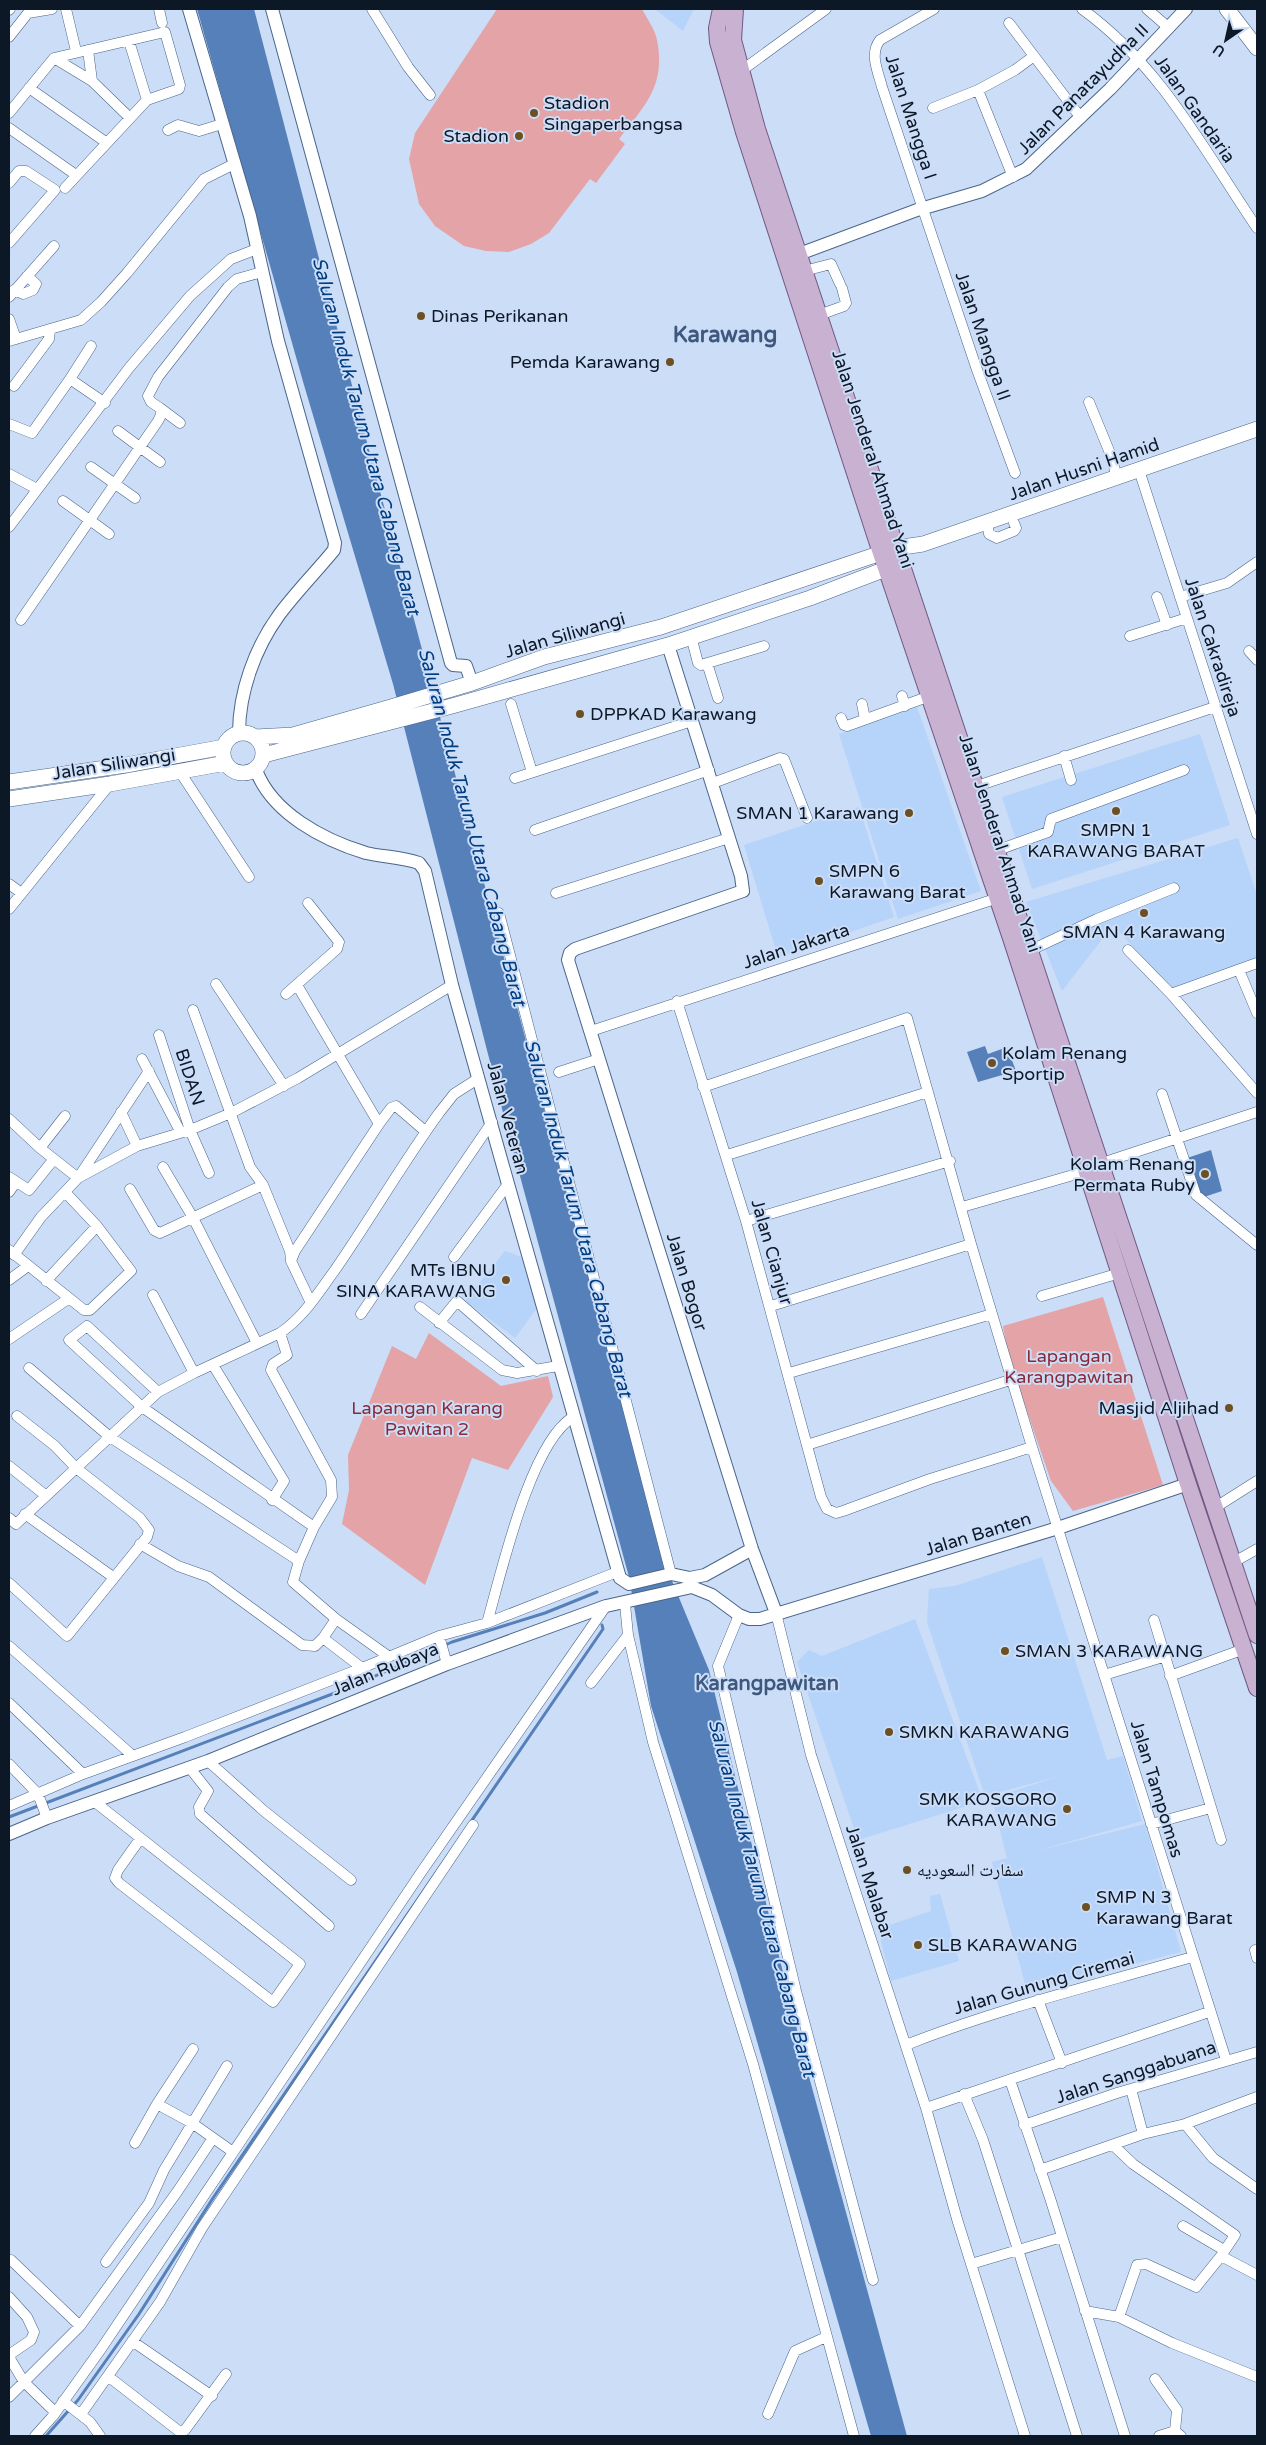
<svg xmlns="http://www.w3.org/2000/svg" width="1266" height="2445" font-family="'Varela Round','Noto Naskh Arabic',sans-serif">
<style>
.built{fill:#b6d3f9}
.green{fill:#e4a3a6}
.water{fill:#5680b9}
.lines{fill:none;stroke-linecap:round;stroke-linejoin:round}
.stream{stroke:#5680b9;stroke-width:3}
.minor-casing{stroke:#4a658a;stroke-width:11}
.tertiary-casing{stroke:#4a658a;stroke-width:14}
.secondary-casing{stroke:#4a658a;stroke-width:16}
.primary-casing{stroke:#705a83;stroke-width:18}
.minor{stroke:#fff;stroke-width:10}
.tertiary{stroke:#fff;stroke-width:12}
.secondary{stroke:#fff;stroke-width:15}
.primary{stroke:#c9b1d2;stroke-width:16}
.poi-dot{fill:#6c5023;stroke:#cbddf7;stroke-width:2}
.labels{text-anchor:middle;stroke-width:4;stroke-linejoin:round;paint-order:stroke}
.street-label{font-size:18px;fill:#0d1827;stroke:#cbddf7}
.poi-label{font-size:18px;fill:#0d1827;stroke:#cbddf7;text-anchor:start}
.park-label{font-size:18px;fill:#8a2937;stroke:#cbddf7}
.water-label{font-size:19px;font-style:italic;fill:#003d82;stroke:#cbddf7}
.quarter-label{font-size:20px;font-weight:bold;fill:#3e597d;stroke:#cbddf7}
.district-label{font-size:22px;font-weight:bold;fill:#3e597d;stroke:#cbddf7}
</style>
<rect width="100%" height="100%" fill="#cbddf7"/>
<!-- built -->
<path class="built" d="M655,9H694L683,31Z
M917,707L981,891L898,919L839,734Z
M1200,734L1230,825L1032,889L1002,797Z
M859,807L894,917L778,957L744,845Z
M1238,838L1257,895V958L1172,989L1113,925L1062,991L1026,902Z
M505,1251L524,1258L537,1308L515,1338L465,1301Z
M1042,1557L1107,1760L1123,1756L1142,1821L1036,1851L1145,1824L1181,1952L1027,1991L992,1862L1007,1858L992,1798L1060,1776L985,1796L927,1622L929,1589L955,1586Z
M915,1619L983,1801L858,1840L797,1662L809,1650L822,1656Z
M940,1894L959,1961L891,1981L878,1929L931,1911L930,1896Z"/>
<!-- green -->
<path class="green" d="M497,9H642C647,19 655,29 657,40C666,86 645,105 619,139L625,144L596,183L590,179L549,233L531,244L509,252L486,251L464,246L435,226L419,204L409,159L415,133Z
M1103,1297L1163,1485L1073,1511L1051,1481L1009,1359L1003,1326Z
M429,1333L501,1386L548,1376L553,1397L508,1470L472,1458L425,1585L342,1524L349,1490L348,1455L392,1346L416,1359Z"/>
<!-- water -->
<path class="water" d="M197,9H254L360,416L665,1564L709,1670L805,2062L907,2436H871L737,1972L651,1706L629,1577L508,1132L393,684L304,385Z
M985,1046L988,1054L1007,1047L1016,1071L978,1082L967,1052Z
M1211,1150L1222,1191L1201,1198L1187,1158Z"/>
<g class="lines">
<!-- stream -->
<path class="stream" d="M9,1817L348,1688L452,1642L545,1613L597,1592
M46,2436L78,2400L139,2314L213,2198L603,1629L602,1625"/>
<!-- minor casing -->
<g class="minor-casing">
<path id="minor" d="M66,9L76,51
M159,9L162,23
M372,9L408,67L430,95
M934,9L880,40C869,54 878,71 882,87L976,367L1015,473
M1082,9C1161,66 1204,150 1257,228
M1147,9L1169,28
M9,10L10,9
M1009,23L1081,118
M9,37L28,13L52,9
M129,41L147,100
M88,50L92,81
M54,58L92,81L129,117
M741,71L826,9
M29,88L107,143
M978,90L1013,177
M933,108L978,90L1015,70L1034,56
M9,113L54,58L165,32L180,85L179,89L147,100L65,188
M9,128L76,175
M168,130L178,125L199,131L222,124
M9,183L19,171H26L55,190L9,243
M804,271L831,264L840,284
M14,290L23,294L33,290L36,284L27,276
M9,297L54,246
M819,315L844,306L846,303L842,288
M9,319L16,339
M9,341L81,320L101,302L127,273L204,179L234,164
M70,379L91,346
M14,386L49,339L50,329
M1089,402L1112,458L1117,479
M160,408L180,423
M9,424L32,433L70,379L105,403
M118,431L160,462
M91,467L135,498
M1139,470L1257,834
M9,474L37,489
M63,501L109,534
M987,522L989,534L997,538L1014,531L1016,528L1014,523
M9,527L129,368L190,296L231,259L257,249
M1157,597L1167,625
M1180,597L1227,583L1257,562
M21,620L158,421L161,415L160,408L151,402L148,396L158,377L228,287L237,279L262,272
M691,636L698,663L701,665L764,646
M1130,636L1187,618
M1249,651L1257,660
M707,663L718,698
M902,696L905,706
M511,704L532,772
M862,704L865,719
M841,718L844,725L847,726L930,696
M1064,756L1071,780
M180,772L249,877
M515,778L692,721
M713,783L780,758L784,759L807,818
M977,786L1215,707
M535,830L709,770
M998,850L1048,832L1051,819L1184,770
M9,884L20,892
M556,893L729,838
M9,909L110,784
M499,913L671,1574
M1128,950L1171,994L1257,1093
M1029,951L1097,919L1174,888
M1239,970L1257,1013
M216,984L284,1086
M297,985L379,1124
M286,994L337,949L339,942L308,903
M1171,994L1257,963
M677,1001L746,1221L821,1497L827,1509L836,1513L843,1511L930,1479L1032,1447
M591,1031L1001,897
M159,1035L190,1130L209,1173
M142,1059L180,1131
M559,1072L599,1059
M703,1087L907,1018L971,1244L1032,1447L1226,2060
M1162,1094L1196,1195L1257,1245
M121,1112L137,1146
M9,1119L40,1148L78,1178L137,1146L190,1130L231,1113L298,1078L452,985
M40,1148L65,1116
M727,1155L928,1092
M1102,1163L1257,1112
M163,1167L192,1216L257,1343
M9,1177L29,1190L54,1159
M263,1185L290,1251L291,1260
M130,1189L154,1230L160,1233L263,1185L250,1167L193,1010
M9,1192L16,1182
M962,1207L1087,1171
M746,1221L950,1161
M9,1250L84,1310H90L131,1271L97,1226L65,1192
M14,1255L41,1217L78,1178L149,1071
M454,1257L508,1184
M9,1280L28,1266
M46,1281L97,1226
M153,1295L194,1373
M1042,1296L1120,1273
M311,1303L291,1261L295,1251L379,1124L391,1108L396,1106L425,1131
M771,1306L971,1244
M420,1307L502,1370L517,1373L558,1366
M361,1314L492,1122
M439,1323L457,1301L537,1371
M280,1333L287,1355L273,1364L271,1370L331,1480L332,1497L314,1527L299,1561L293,1582L336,1619L388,1656
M9,1339L68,1299
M213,1365L284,1481L272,1500
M29,1368L110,1437L299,1561
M789,1373L992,1314
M158,1392L87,1326L69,1340L142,1407L314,1527
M807,1445L1013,1379
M9,1466L45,1495
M1216,1507L1257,1481
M25,1514L113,1577
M9,1518L16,1524L158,1392L194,1373L280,1333C304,1317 318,1293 335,1270C371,1218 402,1164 439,1113L454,1094L479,1078
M140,1544L178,1566L209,1577L302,1645L315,1646L323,1638L336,1619
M1234,1562L1257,1549
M9,1583L67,1636L147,1537L149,1530L140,1518L76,1468L55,1446L17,1416
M625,1604L628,1635L653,1742L753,2064L854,2436
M776,1613L811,1755L926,2108L957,2219L1025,2436
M739,1615L718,1666L796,1991L873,2280
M1154,1620L1221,1840
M487,1623C501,1574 530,1443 573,1417
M439,1636L447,1664
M323,1638L362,1668
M9,1646L133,1756
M1104,1675L1163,1657
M1170,1676L1244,1649
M591,1683L628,1635
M9,1703L83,1774
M208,1761L264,1811L351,1880
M9,1764L38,1794L47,1818
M189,1767L208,1791L199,1807L200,1814L329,1926
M95,1802L300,1964L273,2002L119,1883L115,1878L118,1870L140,1839
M9,1806L83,1774L185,1737L362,1668L439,1636L487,1623L617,1572
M1151,1824L1211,1808
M1255,1950L1257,1958
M1038,2000L1062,2063
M906,2045C999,2008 1096,1985 1192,1957
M1010,2080L1050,2198L1125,2436
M1131,2089L1143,2134
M964,2094L983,2140L1007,2215L1077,2436
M157,2104L193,2049
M926,2108L1209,2012
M1185,2124L1213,2158L1257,2189
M1024,2125L1117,2093L1257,2052
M135,2143L157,2104L192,2123L233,2152
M1114,2146L1133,2164L1235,2235L1221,2256L1196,2287L1146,2264L1137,2265L1119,2317
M1040,2170L1143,2134L1185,2124L1257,2097
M1183,2226L1224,2250
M1221,2256L1257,2275
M11,2260L80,2326
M106,2262L149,2203L164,2170L227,2066
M971,2264L1062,2237
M9,2297L27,2317L34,2332L31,2340L9,2355
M1085,2311L1119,2317L1172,2343L1257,2377
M132,2341L212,2396
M9,2357L24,2382L55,2412
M109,2377L180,2432L185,2430L226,2374
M1155,2379L1177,2410L1175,2431
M9,2397L80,2326L177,2192L213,2138
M63,2401L90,2422L100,2436
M81,2414L160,2302L202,2228L473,1825
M768,2414L795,2351L826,2337
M35,2436L53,2416L101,2349L422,1871L606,1606
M1159,2436L1175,2431L1181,2436"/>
</g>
<!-- tertiary casing -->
<g class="tertiary-casing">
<path id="tertiary" d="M189,9L250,216L278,341L335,543L334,550C316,572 296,592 279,615C255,648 239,692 239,733
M272,9L451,663L453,665L466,666L472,683
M799,254L917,210L982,191L1026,169L1110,89L1186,9
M668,645L741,876L743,891L575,949L570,953L568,960L752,1549L776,1613
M256,770C272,813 323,840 366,853C383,857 402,857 419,863L425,871L452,985L508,1184L620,1578L629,1584L671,1574L690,1578L705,1575L752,1549
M9,1834L47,1818L208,1761L447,1664L606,1606L692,1587L712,1595L739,1615L749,1619H760L1058,1528L1188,1484"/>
</g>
<!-- secondary casing -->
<g class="secondary-casing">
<path id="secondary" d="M1227,9L1257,48
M223 753a20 20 0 1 1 40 0a20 20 0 1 1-40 0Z
M255,737L293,735L391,707L472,683L544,657L661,627L896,548L923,544L1257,429
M264,755L452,706L668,645L810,598L896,565
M9,782L126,765L224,747
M9,799L110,784L226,763"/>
</g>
<!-- primary casing -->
<g class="primary-casing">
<path id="primary" d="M721,9L717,28L718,42L744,132L881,553L1011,938L1188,1484L1257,1688
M735,9L733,40L757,129L1257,1635"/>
</g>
<!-- minor -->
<use href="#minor" class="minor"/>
<!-- tertiary -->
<use href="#tertiary" class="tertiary"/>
<!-- secondary -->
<use href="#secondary" class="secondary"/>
<!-- primary -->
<use href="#primary" class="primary"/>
</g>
<!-- markers -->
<g class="poi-dot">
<circle cx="534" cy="113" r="5"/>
<circle cx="519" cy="136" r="5"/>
<circle cx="421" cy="316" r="5"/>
<circle cx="670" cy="362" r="5"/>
<circle cx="580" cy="714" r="5"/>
<circle cx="1116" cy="811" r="5"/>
<circle cx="909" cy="813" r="5"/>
<circle cx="819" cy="881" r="5"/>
<circle cx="1144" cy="913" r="5"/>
<circle cx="992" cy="1063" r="5"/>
<circle cx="1205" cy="1174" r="5"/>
<circle cx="506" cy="1280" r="5"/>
<circle cx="1229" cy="1408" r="5"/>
<circle cx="1005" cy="1651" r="5"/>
<circle cx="889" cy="1732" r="5"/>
<circle cx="1067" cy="1809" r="5"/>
<circle cx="907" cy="1870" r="5"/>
<circle cx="1086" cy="1907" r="5"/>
<circle cx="918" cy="1945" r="5"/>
</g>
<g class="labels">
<!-- street labels -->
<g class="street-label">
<text transform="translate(1083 89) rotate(-45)" y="6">Jalan Panatayudha II</text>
<text transform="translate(1195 109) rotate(55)" y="6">Jalan Gandaria</text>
<text transform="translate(911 117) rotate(72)" y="6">Jalan Mangga I</text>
<text transform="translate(983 336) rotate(71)" y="6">Jalan Mangga II</text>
<text transform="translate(873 459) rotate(72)" y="6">Jalan Jenderal Ahmad Yani</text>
<text transform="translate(1084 469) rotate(-19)" y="6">Jalan Husni Hamid</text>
<text transform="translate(565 635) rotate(-16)" y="6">Jalan Siliwangi</text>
<text transform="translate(1213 647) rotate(72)" y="6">Jalan Cakradireja</text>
<text transform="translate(114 764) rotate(-9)" y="6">Jalan Siliwangi</text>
<text transform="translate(1000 843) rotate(72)" y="6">Jalan Jenderal Ahmad Yani</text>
<text transform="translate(796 946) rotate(-18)" y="6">Jalan Jakarta</text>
<text transform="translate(190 1077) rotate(72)" y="6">BIDAN</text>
<text transform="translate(508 1118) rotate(75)" y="6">Jalan Veteran</text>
<text transform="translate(772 1252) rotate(74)" y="6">Jalan Cianjur</text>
<text transform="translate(687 1282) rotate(73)" y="6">Jalan Bogor</text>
<text transform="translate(978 1534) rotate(-17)" y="6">Jalan Banten</text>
<text transform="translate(385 1669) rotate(-22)" y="6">Jalan Rubaya</text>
<text transform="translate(1157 1789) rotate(73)" y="6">Jalan Tampomas</text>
<text transform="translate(870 1882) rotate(72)" y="6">Jalan Malabar</text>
<text transform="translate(1044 1983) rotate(-16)" y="6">Jalan Gunung Ciremai</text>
<text transform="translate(1136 2072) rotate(-18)" y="6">Jalan Sanggabuana</text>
</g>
<!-- poi labels -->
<g class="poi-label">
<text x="544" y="109">Stadion<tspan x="544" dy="21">Singaperbangsa</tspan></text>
<text x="509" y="142" text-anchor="end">Stadion</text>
<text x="431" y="322">Dinas Perikanan</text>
<text x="660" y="368" text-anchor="end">Pemda Karawang</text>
<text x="590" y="720">DPPKAD Karawang</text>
<text x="899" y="819" text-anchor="end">SMAN 1 Karawang</text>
<text x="1116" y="836" text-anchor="middle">SMPN 1<tspan x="1116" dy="21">KARAWANG BARAT</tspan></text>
<text x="829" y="877">SMPN 6<tspan x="829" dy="21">Karawang Barat</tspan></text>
<text x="1144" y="938" text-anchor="middle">SMAN 4 Karawang</text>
<text x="1002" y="1059">Kolam Renang<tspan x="1002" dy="21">Sportip</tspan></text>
<text x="1195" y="1170" text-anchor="end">Kolam Renang<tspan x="1195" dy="21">Permata Ruby</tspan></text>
<text x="496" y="1276" text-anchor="end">MTs IBNU<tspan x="496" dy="21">SINA KARAWANG</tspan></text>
<text x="1219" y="1414" text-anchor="end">Masjid Aljihad</text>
<text x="1015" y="1657">SMAN 3 KARAWANG</text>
<text x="899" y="1738">SMKN KARAWANG</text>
<text x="1057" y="1805" text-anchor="end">SMK KOSGORO<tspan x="1057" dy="21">KARAWANG</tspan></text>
<text x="917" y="1876">سفارت السعوديه</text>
<text x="1096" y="1903">SMP N 3<tspan x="1096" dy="21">Karawang Barat</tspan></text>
<text x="928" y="1951">SLB KARAWANG</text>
</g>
<!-- park labels -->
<g class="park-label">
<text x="1069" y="1362">Lapangan<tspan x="1069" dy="21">Karangpawitan</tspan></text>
<text x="427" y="1414">Lapangan Karang<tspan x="427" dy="21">Pawitan 2</tspan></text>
</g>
<!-- water labels -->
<g class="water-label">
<text transform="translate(367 436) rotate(75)" y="7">Saluran Induk Tarum Utara Cabang Barat</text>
<text transform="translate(473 827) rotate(75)" y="7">Saluran Induk Tarum Utara Cabang Barat</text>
<text transform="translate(579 1218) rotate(75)" y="7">Saluran Induk Tarum Utara Cabang Barat</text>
<text transform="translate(763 1898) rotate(75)" y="7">Saluran Induk Tarum Utara Cabang Barat</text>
</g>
<!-- quarter labels -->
<g class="quarter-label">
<text x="767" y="1690">Karangpawitan</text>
</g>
<!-- district labels -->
<g class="district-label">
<text x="725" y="342">Karawang</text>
</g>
</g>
<!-- border -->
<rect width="1266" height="2445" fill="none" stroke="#0d1827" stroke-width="20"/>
<!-- north arrow -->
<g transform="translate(1226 40) rotate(214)" stroke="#cbddf7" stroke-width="4" paint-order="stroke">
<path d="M0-4L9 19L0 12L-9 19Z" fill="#0d1827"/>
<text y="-8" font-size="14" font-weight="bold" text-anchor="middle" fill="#0d1827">U</text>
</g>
</svg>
